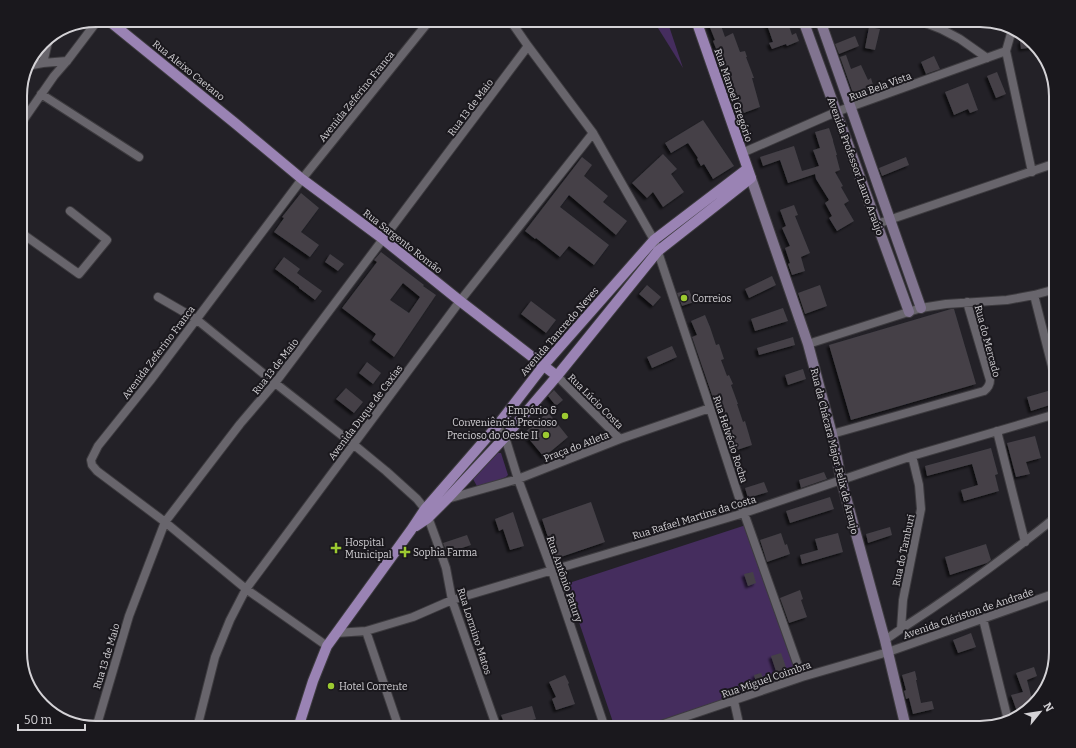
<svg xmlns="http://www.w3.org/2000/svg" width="1076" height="748" font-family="Bitter,serif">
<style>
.green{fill:#452d5e}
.building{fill:#444147;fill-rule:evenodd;filter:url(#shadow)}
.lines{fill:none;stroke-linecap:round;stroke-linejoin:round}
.street-casing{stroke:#3d3b3f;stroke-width:10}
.secondary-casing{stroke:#3d3b3f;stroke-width:12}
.primary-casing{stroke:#3d3b3f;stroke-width:12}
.street{stroke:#68656c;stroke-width:8}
.secondary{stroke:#817490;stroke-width:10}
.primary{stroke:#9a83b4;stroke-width:10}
.poi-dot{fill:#9cca31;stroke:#1a181d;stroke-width:1.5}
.labels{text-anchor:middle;stroke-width:4;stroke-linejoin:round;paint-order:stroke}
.street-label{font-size:10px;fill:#d4d2d6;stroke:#1a181d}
.poi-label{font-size:10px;fill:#d4d2d6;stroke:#1a181d;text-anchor:start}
.rim{fill:none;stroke:#d4d2d6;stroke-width:2}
</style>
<defs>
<filter id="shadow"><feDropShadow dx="-2.5" dy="2.5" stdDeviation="1" flood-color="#0009"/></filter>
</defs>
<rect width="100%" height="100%" fill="#232127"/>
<!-- green -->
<path class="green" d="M653,20H667L683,68Z
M498,453H501L508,475L506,477L478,488L473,479Z
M746,525L799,676L642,728H615L566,584Z"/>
<!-- building -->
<path class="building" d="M707,20H719L725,37L733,33L740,52L745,51L747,57H746L754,78H752L760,107L741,114L717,51L713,41L715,40Z
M771,20H787L792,35L796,33L799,41L787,46L786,44L772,49L769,43L773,42L766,22Z
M869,27L880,29L875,50L865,48Z
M1022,33L1029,41L1035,47L1021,49L1020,41H1023Z
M855,36L859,46L839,54L835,44Z
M846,55L851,69L861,65L868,80L871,78L873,85L868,87L869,90L854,96L840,57Z
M934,56L940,69L926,74L921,62Z
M997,72L1006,94L996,98L987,76Z
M968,83L978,110L970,113L968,109L954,115L945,92Z
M703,120L734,166L713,179L704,164L701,166L697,159L698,158L688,143L671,153L665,143Z
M829,128L833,140V141L837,155H836L840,170L835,172L843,186L841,187L849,201L844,204L854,221L837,231L829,218L832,216L825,203L829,200L816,179L815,174L788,183L780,160L763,166L760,157L794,146L802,171L819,166L813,150L820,148L815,132Z
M663,154L677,169L671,174L684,192L663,207L653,192L647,198L632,183Z
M582,157L592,165L584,176L608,196L603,202L627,221L616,235L569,195L560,207L609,245L594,265L569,246L560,257L536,238L535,239L525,231Z
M906,157L909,165L882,176L879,168Z
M301,193L319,208L301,232L319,245L310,257L274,232L284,218L282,217Z
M794,205L798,215L795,216L810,253L801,257L805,271L792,275L788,264L790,263L785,248L790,246L782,228L786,226L780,210Z
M381,252L424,285L423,286L436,295L394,357L372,340L376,334L342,308L377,262L374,260ZM403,283L420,297L409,313L390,300Z
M330,254L344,264L338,271L325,262Z
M284,257L300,269L297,273L322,291L315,300L299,288V287L275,269Z
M772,276L776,285L749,298L745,289Z
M647,285L661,297L653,306L639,294Z
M820,285L827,306L805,314L798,293Z
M689,290L694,302L682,306L677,293Z
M531,301L556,320L546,333L521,314Z
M783,308L788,321L755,331L751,319Z
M951,309H954L976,384L851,420L829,345Z
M705,315L710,327L716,345L719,344L724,359L721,360L727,376L729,375L733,384L731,385L738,404H737L743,422L745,421L752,445L731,452L728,443L729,442L724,425L722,426L713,398L692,337L697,335L691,321Z
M793,337L795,345L759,355L757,348Z
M672,346L677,357L652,368L647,357Z
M367,362L381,373L373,384L359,373Z
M803,369L806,379L788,385L785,375Z
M346,388L363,402L354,413L336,399Z
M554,390L563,400L556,406L548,396Z
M1048,391L1053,404L1031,411L1027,397Z
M548,412L568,437L544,457L524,433Z
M1035,436L1041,458L1026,462L1030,474L1016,477L1007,443Z
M991,448L998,474L995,475L999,491L964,501L961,490L978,485L972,464L927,476L925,466Z
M824,472L827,479L801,488L799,480Z
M764,482L768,492L748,498L745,488Z
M830,497L834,509L790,523L786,511Z
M591,502L605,542L555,559L542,519Z
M513,512L524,546L510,550L503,529L499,531L495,519Z
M890,527L892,535L868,543L866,534Z
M781,533L785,545L787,544L790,554L767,562L760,540Z
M838,533L843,552L802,564L800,555L818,550L815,539Z
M467,535L471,545L447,553L443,543Z
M986,544L991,560L987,563L950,575L945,557Z
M753,572L756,583L748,586L744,574Z
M800,590L803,599L801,600L807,617L789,623L780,598Z
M971,633L976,647L958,653L953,640Z
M781,653L787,670L777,674L771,656Z
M1034,667L1037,676L1027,680L1033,703L1019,717L1011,695L1023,692L1016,673Z
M915,671L917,680H916L921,703L932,701L934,709L913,714L909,698L906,699L904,691L906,690L902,675Z
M761,673L764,680L756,682L754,675Z
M565,675L569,683L568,684L575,704L556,710L552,699L556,697L549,682Z
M532,706L536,719L506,728L501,715Z"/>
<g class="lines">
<!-- street casing -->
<g class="street-casing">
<path id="street" d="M510,20L528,46L593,133L654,240L710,408L744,513L802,677
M918,20L941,29L960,39L987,58
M1012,30L1006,51L1032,172
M43,63L49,38
M32,65L43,63L67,61
M41,94L139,157
M20,125L54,76L67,61L98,20
M742,153L836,112L1006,51
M877,224L1056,163
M20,232L79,274L107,240L70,211
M1034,295L1056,382
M158,297L196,319L275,383L353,444L386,471L417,499L425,509L436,539L446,568L452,600L497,728
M808,344L921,308L946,304L1007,300L1034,295L1056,289
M557,376L620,439
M497,426L505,437L518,479L552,571L605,728
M997,431L1025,542
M832,434L984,391C988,388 990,385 990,380L967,302
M447,499L518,479L620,439L710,408
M983,619L1008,720
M901,629C955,594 1006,557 1056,517
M366,631L399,728
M336,633L366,631L413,617L452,600L744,513L912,456L1056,414
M885,640L901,629L903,600L921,509L919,485L912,456
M327,646L246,589L165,522L97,471L92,465L91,460L98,446L150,381L302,179L430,20
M734,701L740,728
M96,728L129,616L165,522L240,424L275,383L528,46
M197,728L215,657L230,620L246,589L460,301L593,133
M652,728L802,677L888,652L1056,593"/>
</g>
<!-- secondary casing -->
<g class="secondary-casing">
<path id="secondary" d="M803,20L909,312
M820,20L921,308
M751,178L808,344L832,434L841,479L885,640L906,728"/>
</g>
<!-- primary casing -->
<g class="primary-casing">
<path id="primary" d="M108,20L236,124L302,179L383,239L460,301L557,376
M416,526L428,518L447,499L505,437L557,376L658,251L751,178L696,20
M298,728L313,681L327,646L411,530L425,509L497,426L544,365L654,240L747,169"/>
</g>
<!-- street -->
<use href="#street" class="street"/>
<!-- secondary -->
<use href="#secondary" class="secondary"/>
<!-- primary -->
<use href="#primary" class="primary"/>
</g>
<!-- markers -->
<g class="poi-dot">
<circle cx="684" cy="298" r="4"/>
<circle cx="565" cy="416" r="4"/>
<circle cx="546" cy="435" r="4"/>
<path d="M334 542h4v4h4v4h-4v4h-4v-4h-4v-4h4z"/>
<path d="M403 546h4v4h4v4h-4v4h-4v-4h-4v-4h4z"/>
<circle cx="331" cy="686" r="4"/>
</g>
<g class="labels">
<!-- street labels -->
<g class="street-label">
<text transform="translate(189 70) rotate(39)" y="4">Rua Aleixo Caetano</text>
<text transform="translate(880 86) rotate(-20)" y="4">Rua Bela Vista</text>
<text transform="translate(734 95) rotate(71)" y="4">Rua Manoel Gregório</text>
<text transform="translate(356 96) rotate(-51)" y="4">Avenida Zeferino Franca</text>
<text transform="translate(470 107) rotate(-53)" y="4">Rua 13 de Maio</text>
<text transform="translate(856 166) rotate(70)" y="4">Avenida Professor Lauro Araújo</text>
<text transform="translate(403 241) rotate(38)" y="4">Rua Sargento Romão</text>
<text transform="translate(559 331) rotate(-49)" y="4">Avenida Tancredo Neves</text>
<text transform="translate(988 341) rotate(75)" y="4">Rua do Mercado</text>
<text transform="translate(158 352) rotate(-53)" y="4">Avenida Zeferino Franca</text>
<text transform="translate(275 366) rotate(-52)" y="4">Rua 13 de Maio</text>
<text transform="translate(596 401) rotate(45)" y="4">Rua Lúcio Costa</text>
<text transform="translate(365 412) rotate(-53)" y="4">Avenida Duque de Caxias</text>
<text transform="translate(731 439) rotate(72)" y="4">Rua Helvécio Rocha</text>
<text transform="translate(576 446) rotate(-21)" y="4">Praça do Atleta</text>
<text transform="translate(835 451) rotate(76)" y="4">Rua da Chácara Major Felix de Araujo</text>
<text transform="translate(694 517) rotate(-17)" y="4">Rua Rafael Martins da Costa</text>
<text transform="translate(903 550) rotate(-78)" y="4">Rua do Tamburi</text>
<text transform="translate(565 579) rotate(71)" y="4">Rua Antônio Patury</text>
<text transform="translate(968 613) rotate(-19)" y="4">Avenida Clériston de Andrade</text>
<text transform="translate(475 631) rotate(72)" y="4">Rua Lormino Matos</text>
<text transform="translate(106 656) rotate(-73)" y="4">Rua 13 de Maio</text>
<text transform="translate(766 679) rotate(-19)" y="4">Rua Miguel Coimbra</text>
</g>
<!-- poi labels -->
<g class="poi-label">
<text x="692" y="302">Correios</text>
<text x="557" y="414" text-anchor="end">Empório &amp;<tspan x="557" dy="12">Conveniência Precioso</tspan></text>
<text x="538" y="439" text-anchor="end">Precioso do Oeste II</text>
<text x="345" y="546">Hospital<tspan x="345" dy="12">Municipal</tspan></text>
<text x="413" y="556">Sophia Farma</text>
<text x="339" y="690">Hotel Corrente</text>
</g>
</g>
<!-- crop -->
<path d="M0 0H1076V748H0ZM96 27H980A69 69 0 0 1 1049 96V652A69 69 0 0 1 980 721H96A69 69 0 0 1 27 652V96A69 69 0 0 1 96 27Z" fill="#1a181d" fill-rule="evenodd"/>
<path class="rim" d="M96 27H980A69 69 0 0 1 1049 96V652A69 69 0 0 1 980 721H96A69 69 0 0 1 27 652V96A69 69 0 0 1 96 27Z"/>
<!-- north arrow -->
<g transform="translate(1040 712) rotate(60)" stroke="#1a181d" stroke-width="3" paint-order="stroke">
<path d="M0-3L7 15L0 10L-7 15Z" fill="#d4d2d6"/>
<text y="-6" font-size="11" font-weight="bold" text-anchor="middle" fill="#d4d2d6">N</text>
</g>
<!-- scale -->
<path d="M18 724v6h67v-6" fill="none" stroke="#d4d2d6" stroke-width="2"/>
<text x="24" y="724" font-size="12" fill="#d4d2d6" stroke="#1a181d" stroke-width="3" paint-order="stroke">50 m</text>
</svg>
